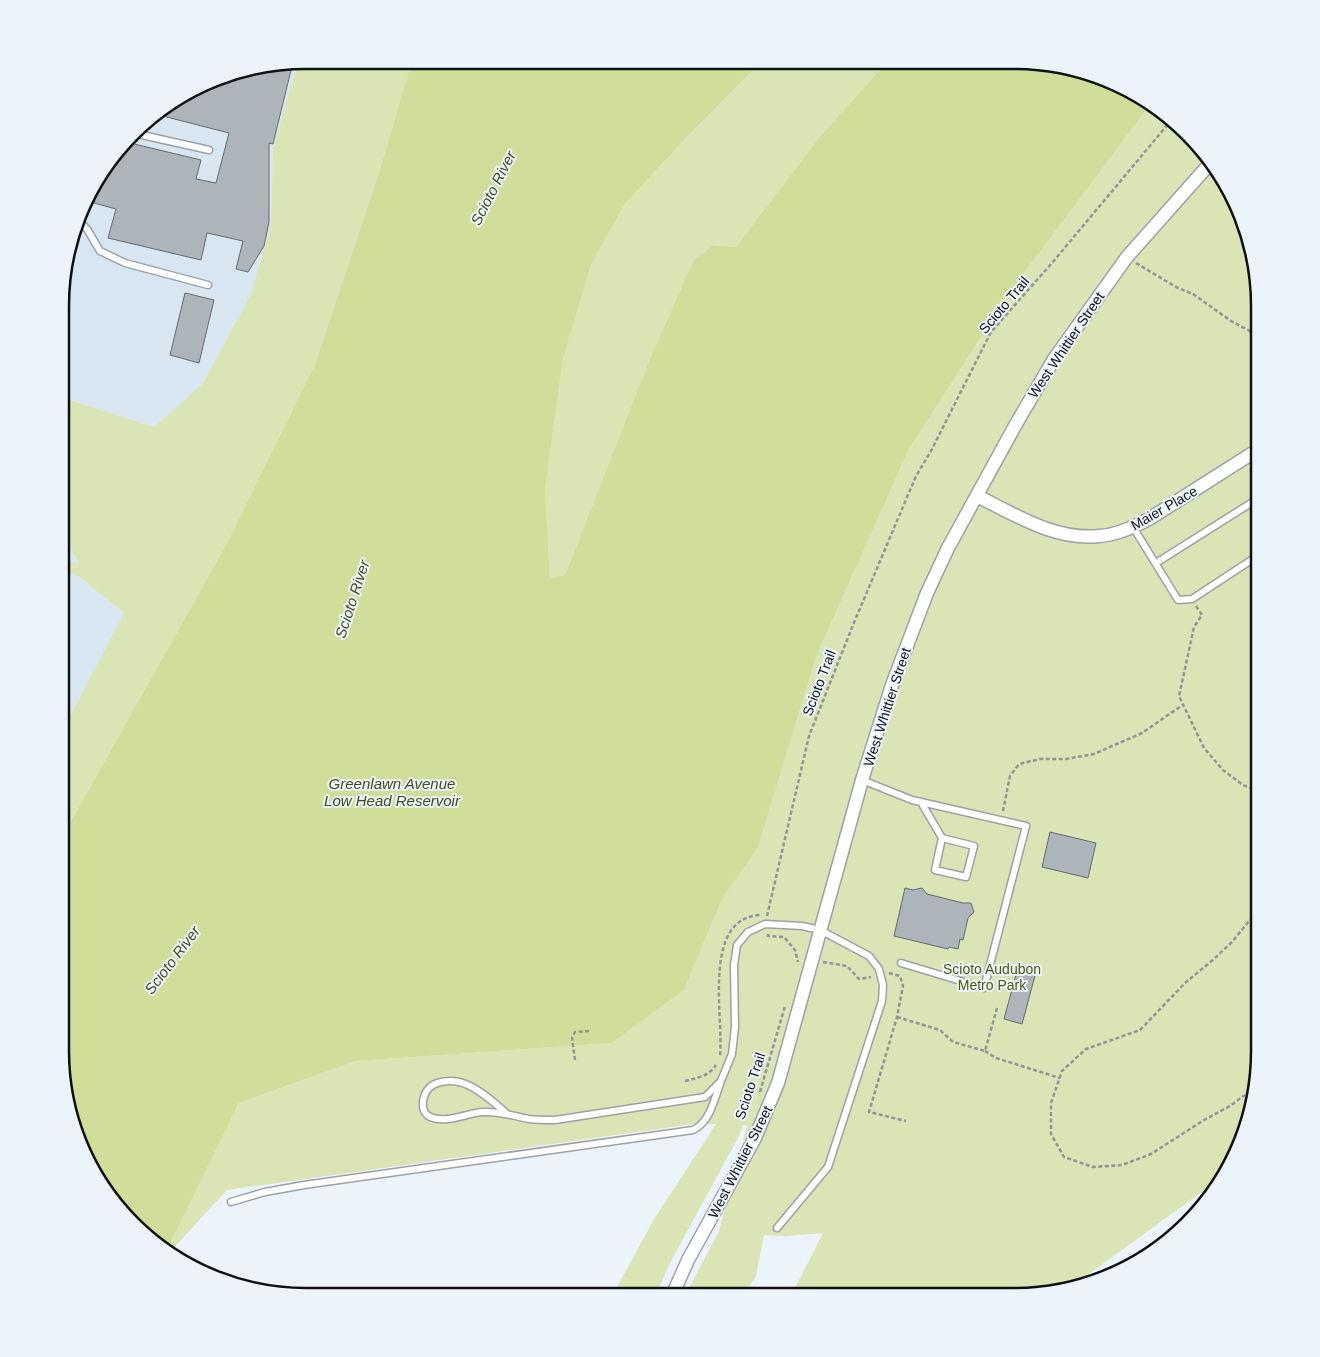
<svg xmlns="http://www.w3.org/2000/svg" width="1320" height="1357" font-family="Arial,sans-serif">
<rect width="100%" height="100%" fill="#ecf3fa"/>
<path fill="#d7e6f0" d="M 298,61 L 273,148 L 271,225 L 251,294 L 203,383 L 154,427 L 64,398 L 65,258 L 93,183 L 144,121 L 226,73 Z
M 63,535 L 79,565 L 63,561 Z
M 63,572 L 78,576 L 124,613 L 62,731 Z"/>
<path fill="#dae4b4" d="M 305,60 L 412,60 L 380,169 L 315,364 L 226,545 L 62,837 L 62,731 L 124,613 L 78,576 L 63,572 L 63,561 L 79,564 L 63,535 L 64,398 L 154,427 L 203,383 L 251,294 L 271,225 L 273,148 L 298,61 Z
M 762,61 L 887,62 L 817,140 L 736,247 L 713,245 L 693,261 L 649,361 L 565,575 L 550,578 L 545,490 L 563,359 L 591,265 L 625,204 L 686,138 Z
M 1150,105 L 1219,169 L 1247,226 L 1259,289 L 1259,1067 L 1252,1116 L 1228,1173 L 1068,1289 L 1031,1296 L 791,1296 L 823,1233 L 785,1236 L 764,1235 L 756,1276 L 743,1296 L 685,1296 L 719,1231 L 747,1126 L 743,1125 L 739,1136 L 671,1261 L 655,1296 L 612,1296 L 656,1216 L 716,1124 L 694,1124 L 227,1190 L 168,1254 L 166,1252 L 239,1103 L 356,1061 L 612,1043 L 684,990 L 722,899 L 758,846 L 816,657 L 909,449 L 1014,286 Z"/>
<path fill="#d1de99" d="M 412,60 L 762,61 L 686,138 L 625,204 L 591,265 L 563,359 L 545,490 L 550,578 L 565,575 L 649,361 L 693,261 L 713,245 L 736,247 L 817,140 L 887,62 L 1046,62 L 1138,93 L 1150,105 L 1014,286 L 909,449 L 816,657 L 758,847 L 722,899 L 684,990 L 612,1043 L 356,1061 L 239,1103 L 166,1252 L 143,1236 L 101,1188 L 73,1131 L 61,1067 L 62,837 L 226,545 L 315,364 L 380,169 Z"/>
<path fill="#adb4ba" stroke="#646b70" d="M 293,62 L 273,144 L 269,143 L 269,222 L 264,246 L 248,272 L 236,269 L 243,241 L 207,233 L 201,260 L 108,238 L 116,209 L 94,203 L 101,173 L 126,142 L 201,160 L 196,179 L 216,183 L 229,133 L 155,114 L 226,73 Z
M 185,293 L 214,300 L 199,363 L 170,355 Z
M 1050,832 L 1096,843 L 1088,878 L 1042,867 Z
M 905,888 L 913,890 L 922,888 L 927,894 L 963,903 L 971,903 L 974,912 L 968,918 L 963,940 L 960,939 L 958,949 L 949,947 L 948,949 L 894,936 Z
M 1018,967 L 1036,972 L 1022,1024 L 1004,1019 Z"/>
<g fill="none" stroke-linecap="round" stroke-linejoin="round">
<defs>
<path id="service" d="M 133,133 L 209,150
M 1211,162 L 1206,168 L 1223,179
M 79,221 L 87,229 L 100,251 L 125,263 L 208,285
M 1133,527 L 1178,600 L 1192,599 L 1259,555
M 1156,563 L 1259,498
M 862,780 L 912,800 L 1026,826 L 984,988 L 901,963
M 921,802 L 942,838 L 935,870 L 966,877 L 974,846 L 942,838
M 507,1114 C 495,1103 475,1085 459,1082 C 450,1080 437,1081 430,1087 C 422,1095 419,1111 430,1117 C 447,1124 466,1113 483,1112 C 499,1111 513,1116 529,1119 C 537,1120 547,1120 555,1120 L 705,1097 L 721,1081 L 732,1054 L 735,1027 L 734,965 L 737,945 L 748,932 L 765,924 L 802,926 L 820,930 L 869,956 L 879,969 L 883,985 L 882,1001 L 828,1167 L 777,1228
M 231,1202 L 265,1192 L 304,1185 L 693,1130 C 710,1122 714,1100 720,1084"/>
<path id="minor" d="M 977,496 C 1014,514 1055,541 1099,536 C 1117,535 1134,527 1149,519 L 1259,449
M 672,1296 L 688,1260 L 755,1138 L 778,1083 L 862,780 L 892,685 L 927,593 L 948,548 L 1016,424 L 1054,359 L 1127,257 L 1206,168"/>
</defs>
<use href="#service" stroke="#9aa2a7" stroke-width="9"/>
<use href="#minor" stroke="#9aa2a7" stroke-width="15"/>
<path stroke="#8f959a" stroke-width="2.5" stroke-dasharray="4 2.5" stroke-linecap="butt" d="M 1136,263 L 1176,287 L 1193,294 L 1231,321 L 1259,336
M 1196,606 L 1202,615 L 1194,627 L 1179,696 L 1204,748 L 1223,770 L 1243,785 L 1259,791
M 1003,811 L 1010,776 L 1019,764 L 1040,759 L 1066,759 L 1094,754 L 1142,733 L 1184,704
M 767,916 L 809,736 L 853,625 L 916,476 L 931,451 L 991,332 L 1052,263 L 1169,123
M 768,934 L 768,936 L 784,937 L 795,950 L 798,962
M 823,962 L 847,966 L 859,979 L 871,977
M 889,973 L 900,976 L 903,986 L 897,1017 L 869,1112 L 906,1121
M 897,1017 L 940,1030 L 953,1042 L 985,1051 L 997,1008
M 985,1051 L 996,1058 L 1060,1078
M 720,1055 C 724,1018 701,917 761,915
M 575,1060 L 572,1038 L 575,1032 L 589,1031
M 685,1081 C 697,1078 709,1076 716,1065
M 1256,1087 L 1230,1106 L 1204,1120 L 1151,1154 L 1122,1165 L 1093,1167 L 1064,1157 L 1051,1134 L 1051,1103 L 1062,1071 L 1086,1049 L 1140,1030 L 1185,983 L 1214,959 L 1232,942 L 1249,921 L 1259,913
M 760,1092 L 785,1006"/>
<use href="#service" stroke="#fff" stroke-width="6"/>
<use href="#minor" stroke="#fff" stroke-width="12"/>
<path stroke="#64696d" stroke-width="4" stroke-dasharray="10 5" stroke-linecap="butt" d="M 1121,1271 L 1189,1222"/>
</g>
<g text-anchor="middle" dominant-baseline="central" stroke-width="4" stroke-linejoin="round" paint-order="stroke">
<g font-size="14" fill="#0f1214" stroke="#ecf3fa">
<text transform="translate(1004 305) rotate(-50)">Scioto Trail</text>
<text transform="translate(1066 345) rotate(-56)">West Whittier Street</text>
<text transform="translate(1164 508) rotate(-30)">Maier Place</text>
<text transform="translate(819 683) rotate(-69)">Scioto Trail</text>
<text transform="translate(887 707) rotate(-72)">West Whittier Street</text>
<text transform="translate(750 1086) rotate(-72)">Scioto Trail</text>
<text transform="translate(740 1162) rotate(-63)">West Whittier Street</text>
</g>
<g font-size="14" fill="#505a0b" stroke="#ecf3fa">
<text x="992" y="969">Scioto Audubon<tspan x="992" dy="16">Metro Park</tspan></text>
</g>
<g font-size="15" font-style="italic" fill="#454c1a" stroke="#ecf3fa">
<text transform="translate(493 188) rotate(-63)">Scioto River</text>
<text transform="translate(352 599) rotate(-72)">Scioto River</text>
<text x="392" y="783">Greenlawn Avenue<tspan x="392" dy="17">Low Head Reservoir</tspan></text>
<text transform="translate(172 960) rotate(-53)">Scioto River</text>
</g>
</g>
<path d="M0 0H1320V1357H0ZM306 69H1014A237 237 0 0 1 1251 306V1051A237 237 0 0 1 1014 1288H306A237 237 0 0 1 69 1051V306A237 237 0 0 1 306 69Z" fill="#ecf3fa" fill-rule="evenodd"/>
<path fill="none" stroke="#0f1214" stroke-width="2.5" d="M306 69H1014A237 237 0 0 1 1251 306V1051A237 237 0 0 1 1014 1288H306A237 237 0 0 1 69 1051V306A237 237 0 0 1 306 69Z"/>
</svg>
